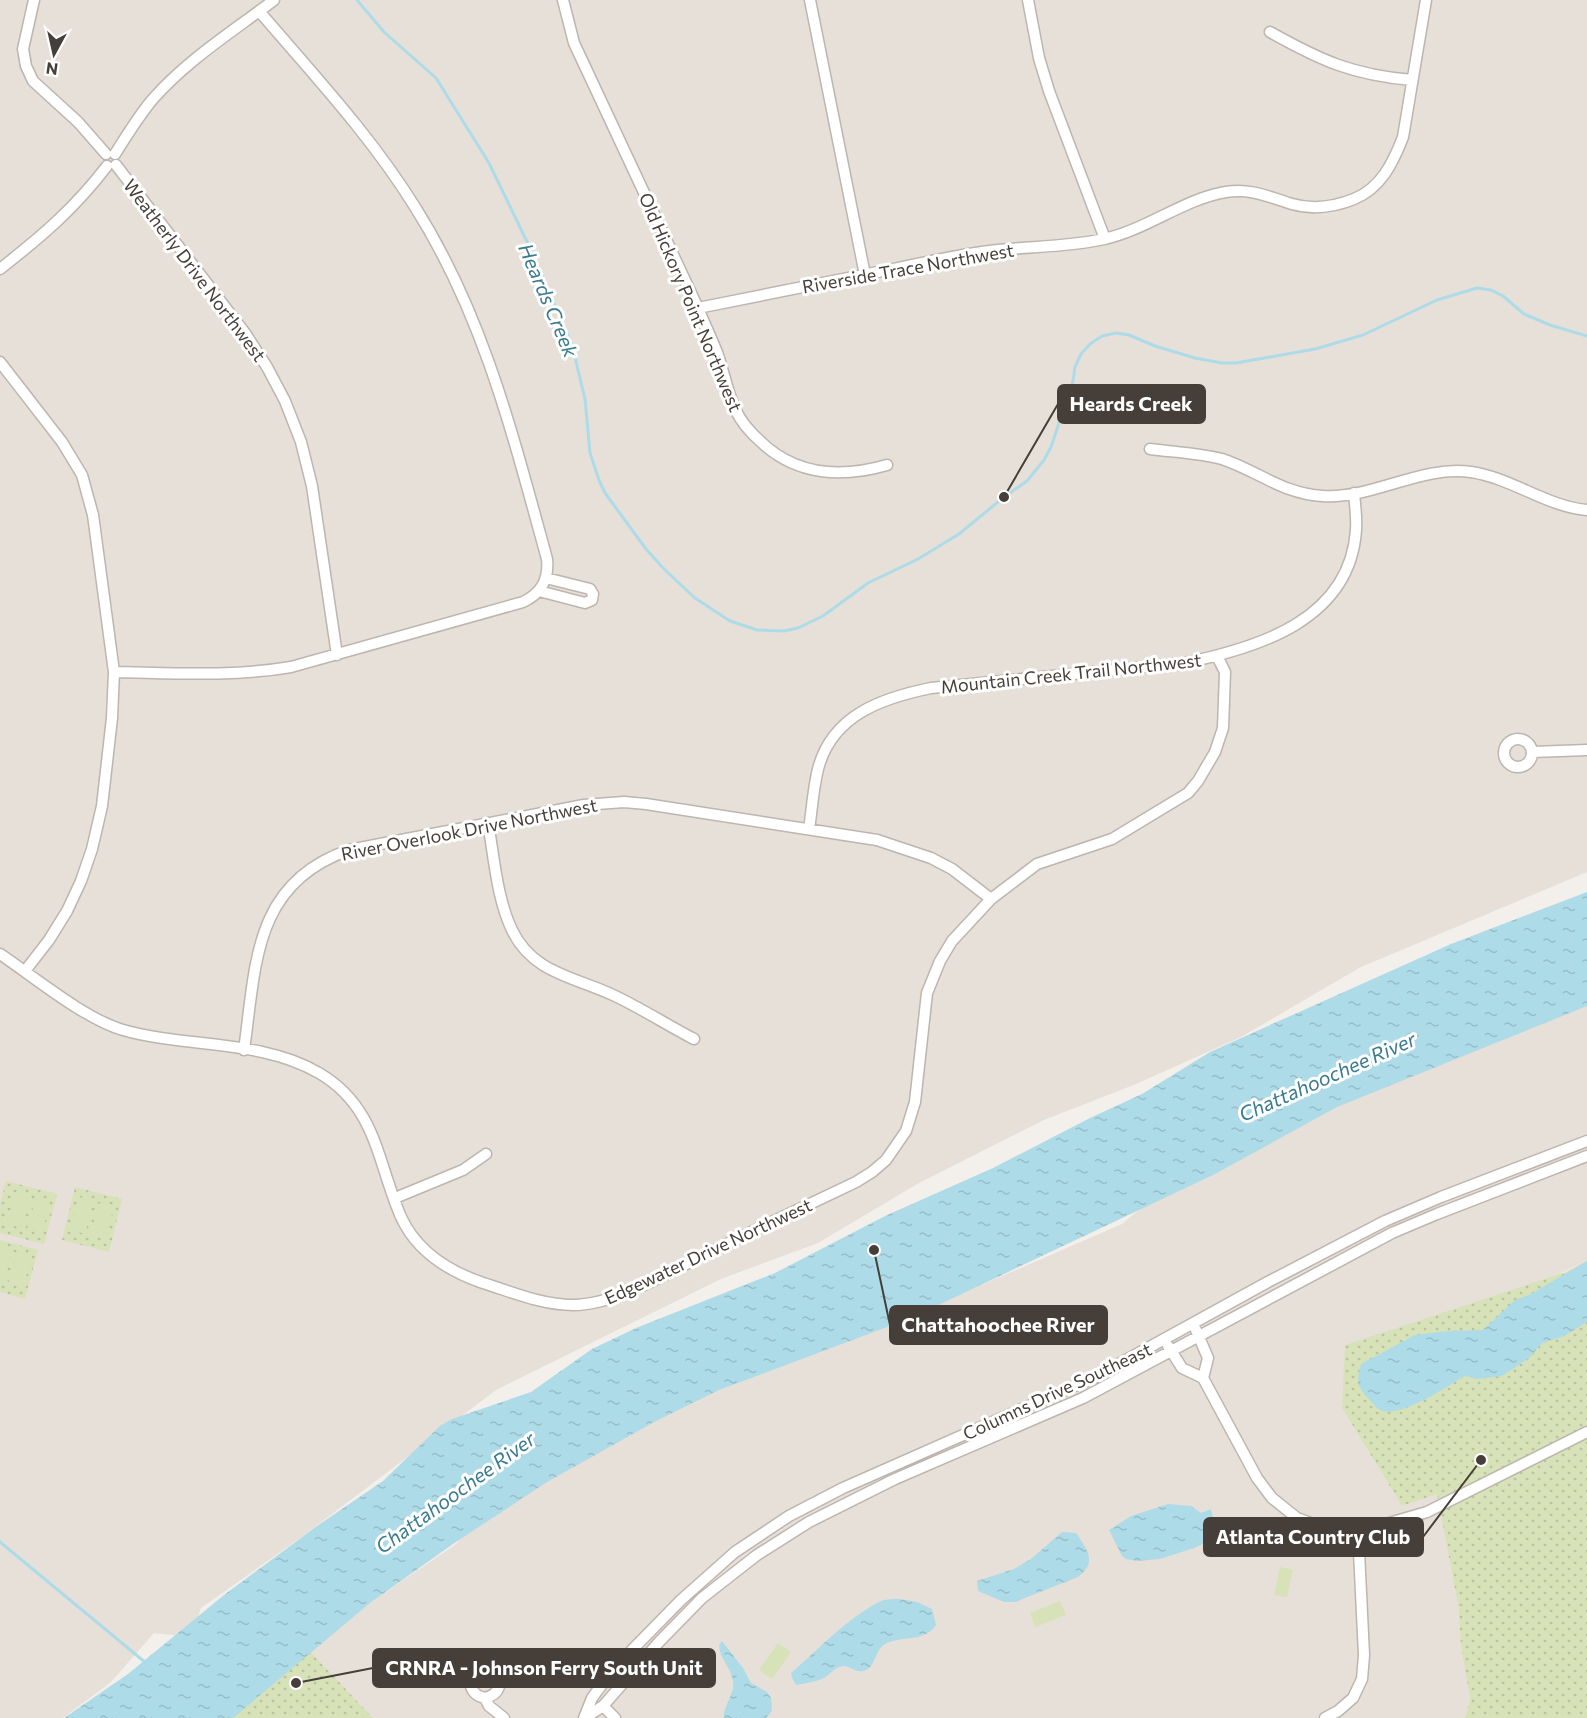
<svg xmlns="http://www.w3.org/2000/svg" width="1587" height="1718" font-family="Commissioner,sans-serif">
<defs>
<pattern id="park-dots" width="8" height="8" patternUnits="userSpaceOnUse" patternTransform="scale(1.5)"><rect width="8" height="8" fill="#d7e2b8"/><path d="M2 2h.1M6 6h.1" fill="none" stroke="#bac39f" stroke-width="1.8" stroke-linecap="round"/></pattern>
<pattern id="water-ripples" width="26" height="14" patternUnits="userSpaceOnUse" patternTransform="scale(1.5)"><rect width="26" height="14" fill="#aedbe8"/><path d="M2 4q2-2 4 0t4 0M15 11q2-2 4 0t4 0" fill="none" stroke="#97bdc8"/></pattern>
</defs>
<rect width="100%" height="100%" fill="#f3efea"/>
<path fill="#e6e0d9" d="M 0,0 L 1587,0 L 1587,872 L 1361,967 L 1241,1037 L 1136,1084 L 1044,1120 L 919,1183 L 818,1243 L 721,1279 L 496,1390 L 303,1536 L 201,1608 L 191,1637 L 154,1633 L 111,1682 L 63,1718 L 0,1718 Z
M 1587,994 L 1587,1260 L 1345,1384 L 1342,1408 L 1402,1506 L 1437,1493 L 1458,1605 L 1461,1647 L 1470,1699 L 1465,1718 L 373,1718 L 306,1647 L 456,1544 L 500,1495 L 837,1332 L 972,1289 L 1122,1224 L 1185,1171 Z"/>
<path fill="url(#park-dots)" d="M 6,1181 L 57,1194 L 44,1244 L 0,1233 L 0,1204 Z
M 75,1187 L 122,1199 L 109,1252 L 62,1240 Z
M 0,1240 L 38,1250 L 25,1299 L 0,1292 Z
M 1587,1260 L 1587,1718 L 1465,1718 L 1470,1699 L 1461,1647 L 1458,1605 L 1437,1494 L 1402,1506 L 1342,1408 L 1345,1345 L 1566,1272 Z
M 306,1647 L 373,1718 L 200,1718 Z"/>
<path fill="#d7e2b8" d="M 16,1191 L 31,1196 L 22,1228 L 7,1224 Z
M 36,1197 L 50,1201 L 42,1233 L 27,1229 Z
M 79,1197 L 94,1201 L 85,1234 L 70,1230 Z
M 99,1203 L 114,1207 L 105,1239 L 90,1235 Z
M 0,1248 L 12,1251 L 3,1283 L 0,1282 Z
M 17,1252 L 32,1256 L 23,1288 L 8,1284 Z
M 1280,1567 L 1293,1570 L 1287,1597 L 1274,1595 Z
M 1060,1601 L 1066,1615 L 1035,1627 L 1030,1613 Z
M 778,1643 L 791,1652 L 772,1679 L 759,1670 Z"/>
<path fill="url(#water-ripples)" d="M 1587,892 L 1587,1006 L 1337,1107 L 1213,1175 L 911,1318 L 719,1390 L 656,1421 L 547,1482 L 453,1544 L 370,1603 L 233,1718 L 64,1718 L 128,1674 L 224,1595 L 317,1526 L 383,1481 L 440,1426 L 452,1419 L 531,1392 L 592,1349 L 636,1328 L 775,1273 L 885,1216 L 993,1168 L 1090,1118 L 1142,1094 L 1210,1052 L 1451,944 Z
M 1587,1261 L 1587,1322 L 1564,1336 L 1542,1343 L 1529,1358 L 1502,1376 L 1477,1379 L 1465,1376 C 1447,1386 1401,1419 1380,1410 C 1376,1408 1371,1401 1367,1397 C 1356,1386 1357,1379 1361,1364 L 1415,1335 L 1449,1331 L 1483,1330 L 1515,1300 L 1529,1295 Z
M 1168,1504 L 1191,1506 L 1201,1513 L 1211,1509 L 1216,1532 L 1207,1542 L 1194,1548 L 1160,1559 L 1136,1561 L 1126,1559 L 1122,1556 L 1109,1530 L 1131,1516 Z
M 1062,1532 L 1076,1533 C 1087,1549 1098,1562 1078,1577 L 1015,1602 L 1004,1602 L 978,1591 L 977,1581 L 1014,1569 L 1031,1559 Z
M 900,1599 L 917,1602 L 932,1609 L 936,1625 C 924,1643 902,1635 885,1644 C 875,1650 876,1665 866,1670 C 857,1674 852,1667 844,1666 C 835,1666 830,1675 824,1678 C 815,1682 806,1683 796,1685 L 792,1678 L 791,1673 C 819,1649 847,1618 881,1601 C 887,1599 894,1599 900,1599 Z
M 722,1641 L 743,1668 L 751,1683 L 767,1692 L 771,1698 L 772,1711 L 766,1718 L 724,1718 C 723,1705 735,1695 733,1681 C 731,1667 719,1658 719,1645 Z"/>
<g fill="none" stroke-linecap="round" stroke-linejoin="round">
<path stroke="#aedbe8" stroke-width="3" d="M 357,0 L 384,32 L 436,78 L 489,163 L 530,248 L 572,345 L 585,399 L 590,453 L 599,480 L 605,493 L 646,549 L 665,570 L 695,598 L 730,621 L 757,630 L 784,631 L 798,628 L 823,616 L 868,583 L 918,559 L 959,534 L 1004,497 L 1027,481 L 1044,460 L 1051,447 L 1073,381 L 1075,367 L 1081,354 L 1090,344 L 1102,336 L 1116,333 L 1129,335 L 1155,346 L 1195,358 L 1222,363 L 1236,363 L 1315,349 L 1363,335 L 1437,300 L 1477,288 L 1491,290 L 1503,296 L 1524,314 L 1550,325 L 1587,336
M 0,1542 L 146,1663"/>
<defs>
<path id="street" d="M 34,0 L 23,49 L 26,66 L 33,81 L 78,122 L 106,154
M 563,0 L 574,43 L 698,308 C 704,323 712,339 718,355 C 724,373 728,394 736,411 C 742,423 750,432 759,440 C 795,476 842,478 887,465
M 810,0 L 865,275
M 1028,0 L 1039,58 L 1049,91 L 1105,239
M 1270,32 C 1322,61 1353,75 1412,80
M 115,154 C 127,135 138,117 152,100 C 187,60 232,32 274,0
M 116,165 L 245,333 L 267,367 L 285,401 L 301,442 L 312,486 L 337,655
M 0,269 C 42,236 74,209 107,166
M 698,308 C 763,295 828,282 893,269 C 923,263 952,256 982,252 C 1023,246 1064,248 1104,239 C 1146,230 1186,198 1226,192 C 1251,188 1269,197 1292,204 C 1313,210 1334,207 1354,199 C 1381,188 1393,163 1403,137 L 1426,0
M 0,362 L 62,442 L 82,475 L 93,515 L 114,672 L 112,718 L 102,806 L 92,849 L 81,881 L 67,911 L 49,940 L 25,971
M 1150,449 C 1173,452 1199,453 1222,459 C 1258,471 1283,494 1323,496 C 1374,499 1420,465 1471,472 C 1512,478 1545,506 1587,510
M 539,591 L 585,603 L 592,600 L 593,594 L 590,589 L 546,578
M 114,672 C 174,673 232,677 291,667 L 523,602 C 542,593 549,579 547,559 C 513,436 484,316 415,207 C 371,136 313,74 259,11
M1504 753a14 14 0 1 1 28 0a14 14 0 1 1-28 0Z
M 1532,752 L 1587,750
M 488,823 C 494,857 497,899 512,930 C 532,973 575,977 613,995 C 641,1008 667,1025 694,1039
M 809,829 C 812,810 813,789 818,769 C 832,715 882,698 931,688 L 1184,663 C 1258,648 1350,620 1356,530 C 1357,518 1355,505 1354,493
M 0,954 C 34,977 85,1019 123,1030 C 186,1048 261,1039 319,1073 C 377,1107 377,1162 401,1217 C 417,1252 448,1271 483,1283 C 512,1292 542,1305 573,1305 C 614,1305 666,1274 702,1256 C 753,1231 805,1206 856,1182 L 872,1172 L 886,1160 L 906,1131 L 915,1102 L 927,993 L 940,961 L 952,941 L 991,899 L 1037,864 L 1112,839 L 1188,793 L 1198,781 L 1215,752 L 1223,728 L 1225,672 L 1217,656
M 244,1050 C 256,965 253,883 349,850 L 584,805 L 624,802 L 646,804 L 877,840 L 931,858 L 952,869 L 991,899
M 395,1198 L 463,1170 L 486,1154
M 1196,1330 L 1208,1358 L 1203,1378
M 1168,1346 L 1182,1368 L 1203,1378 L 1257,1478 L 1272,1498 L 1297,1518 L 1327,1529 L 1365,1530 L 1427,1512 L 1587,1432
M 485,1698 C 518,1689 484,1654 473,1677 C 467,1688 475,1696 485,1698 L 489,1706 L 504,1718
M 603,1706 L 615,1718
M 584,1718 L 592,1698 L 603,1683 L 632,1650 L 681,1600 L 735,1552 L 789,1516 L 843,1488 L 1097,1376 L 1266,1283 L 1385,1221 L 1441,1197 L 1587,1141
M 585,1718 L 603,1706 L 659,1642 L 702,1598 L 757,1555 L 809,1522 L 895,1479 L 1083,1398 L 1392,1233 L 1437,1214 L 1587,1156
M 1325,1718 L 1338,1711 L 1353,1698 L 1362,1679 L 1364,1655 L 1358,1531"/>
</defs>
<use href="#street" stroke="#bdb5ae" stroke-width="13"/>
<use href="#street" stroke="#fff" stroke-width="10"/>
</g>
<g text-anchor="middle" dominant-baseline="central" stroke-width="6" stroke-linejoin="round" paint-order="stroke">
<g font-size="18" fill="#463f39" stroke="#fff">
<text transform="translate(908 268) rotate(-10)">Riverside Trace Northwest</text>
<text transform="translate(195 270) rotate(53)">Weatherly Drive Northwest</text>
<text transform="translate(691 302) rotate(67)">Old Hickory Point Northwest</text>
<text transform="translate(1071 673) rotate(-6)">Mountain Creek Trail Northwest</text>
<text transform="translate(469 829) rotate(-11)">River Overlook Drive Northwest</text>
<text transform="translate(708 1251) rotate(-25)">Edgewater Drive Northwest</text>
<text transform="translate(1057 1391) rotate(-25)">Columns Drive Southeast</text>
</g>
<g font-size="20" font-style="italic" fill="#387a8f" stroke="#fff">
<text transform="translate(549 300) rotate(67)">Heards Creek</text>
<text transform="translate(1327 1076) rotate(-24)">Chattahoochee River</text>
<text transform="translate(455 1492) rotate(-36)">Chattahoochee River</text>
</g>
</g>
<path fill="none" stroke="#463f39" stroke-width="2" d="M1004 497L1058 404M874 1250L890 1325M1481 1460L1423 1537M296 1683L373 1668"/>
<g fill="#463f39" stroke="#fff" stroke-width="2">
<circle cx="1004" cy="497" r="6"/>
<circle cx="874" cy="1250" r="6"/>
<circle cx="1481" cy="1460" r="6"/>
<circle cx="296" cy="1683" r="6"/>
</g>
<g fill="#463f39" stroke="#463f39" stroke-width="2">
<rect x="1058" y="385" width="147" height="38" rx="6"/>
<rect x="890" y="1306" width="217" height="38" rx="6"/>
<rect x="1204" y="1518" width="219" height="38" rx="6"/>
<rect x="373" y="1649" width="342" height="38" rx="6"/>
</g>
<g font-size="20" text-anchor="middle" font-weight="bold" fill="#fff">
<text x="1131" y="411">Heards Creek</text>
<text x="998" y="1332">Chattahoochee River</text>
<text x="1313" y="1544">Atlanta Country Club</text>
<text x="544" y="1675">CRNRA - Johnson Ferry South Unit</text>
</g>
<g transform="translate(54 54) rotate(188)" stroke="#ffffff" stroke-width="4.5" paint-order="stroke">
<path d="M0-4.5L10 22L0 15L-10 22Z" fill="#463f39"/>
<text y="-9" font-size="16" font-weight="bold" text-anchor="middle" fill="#463f39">N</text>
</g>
</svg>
